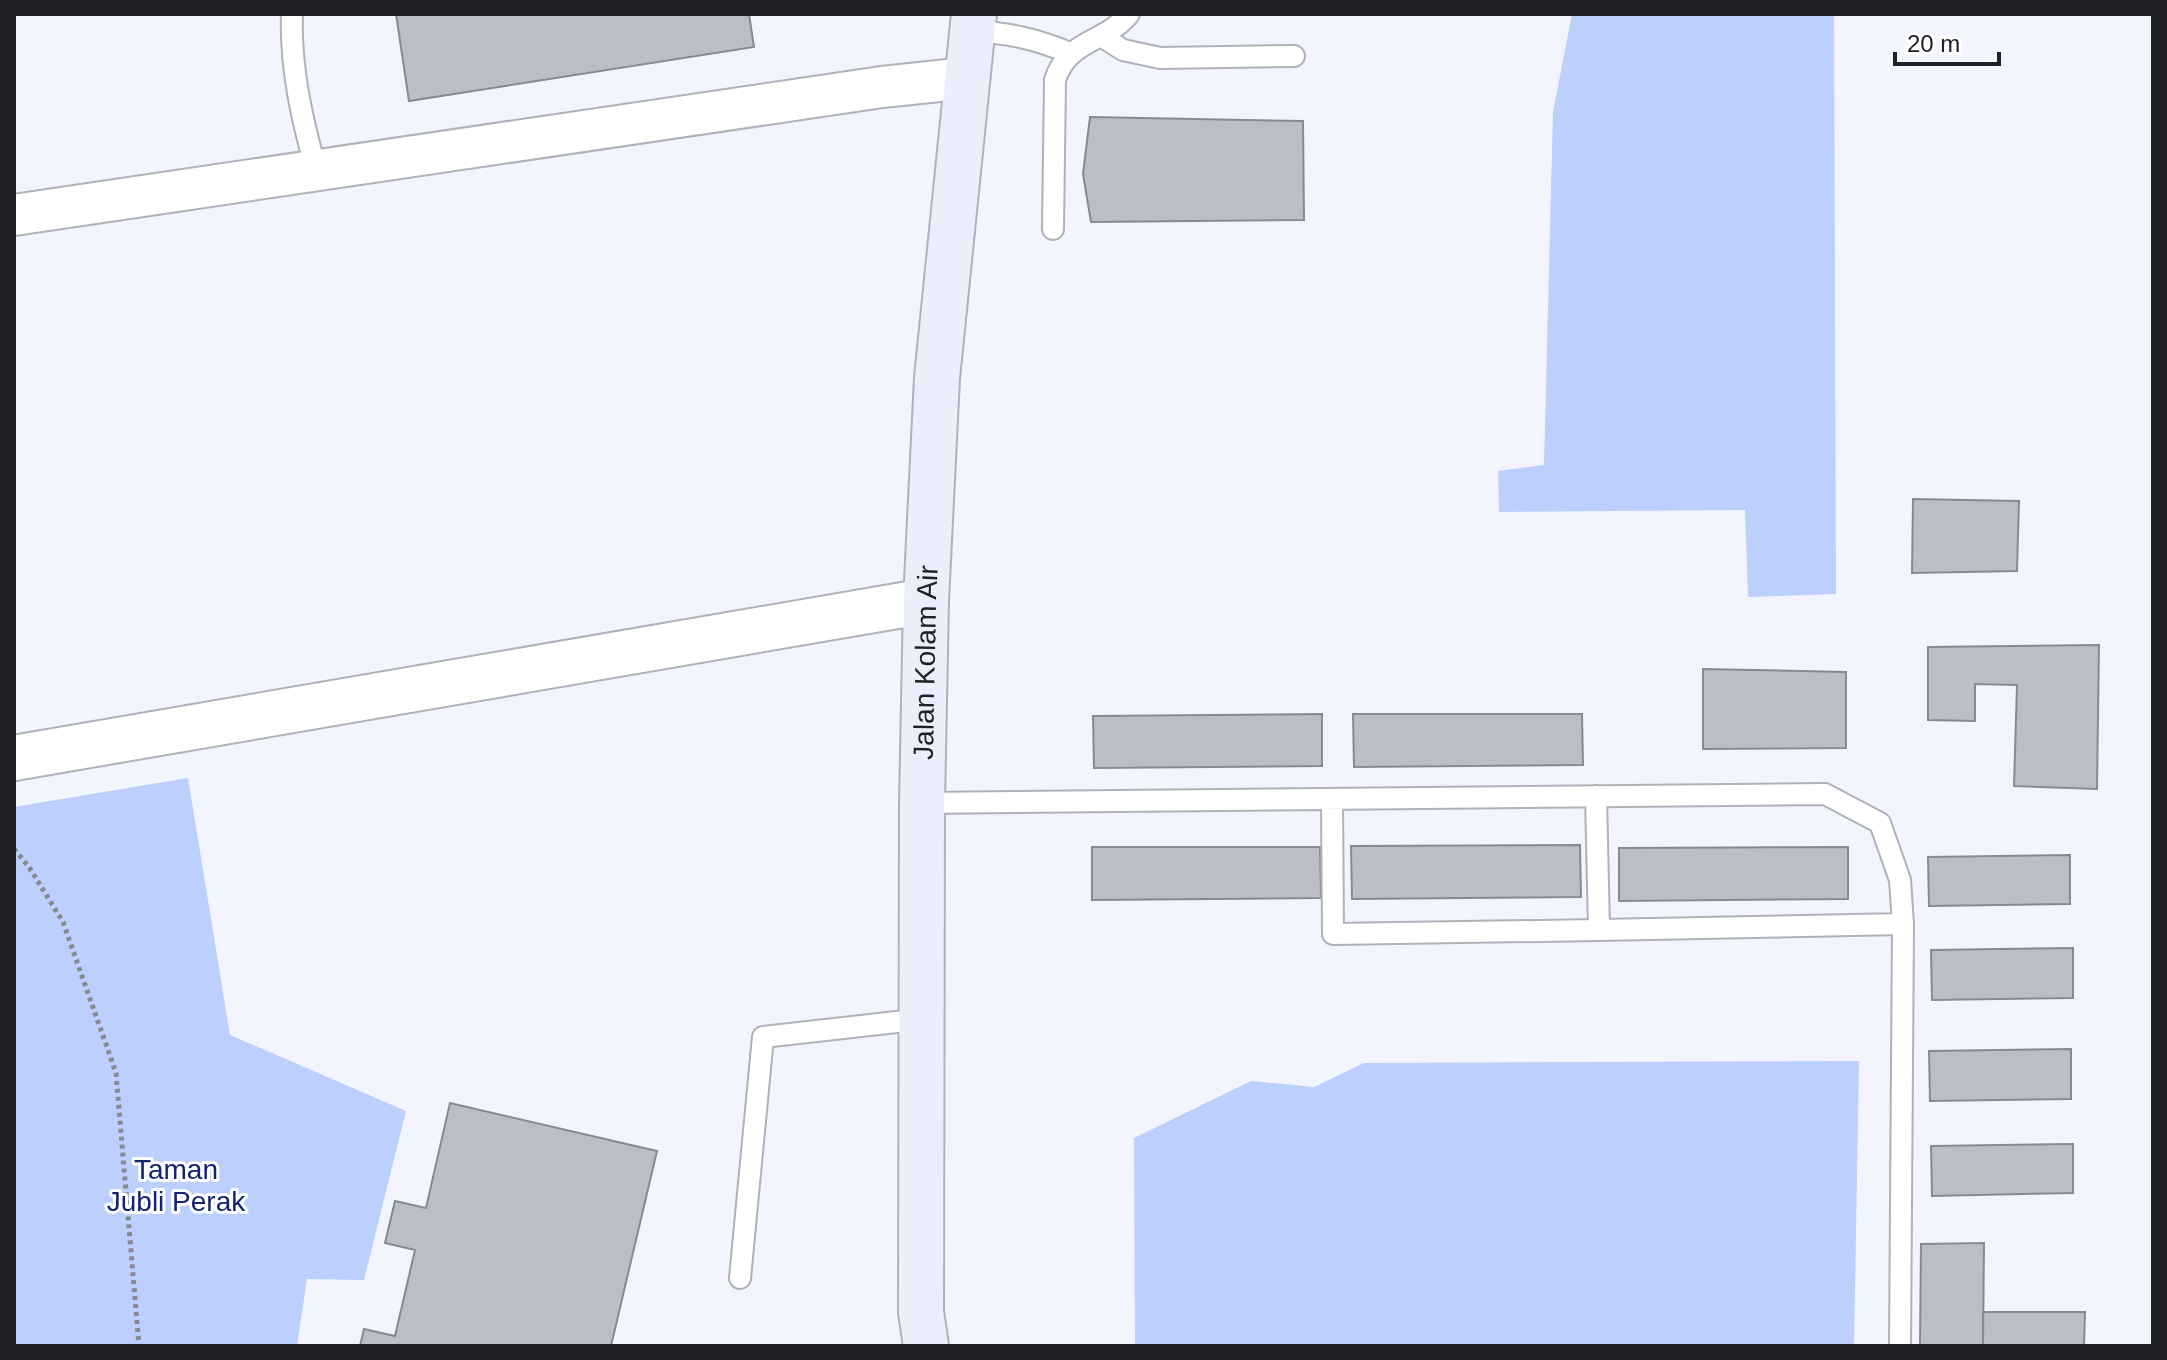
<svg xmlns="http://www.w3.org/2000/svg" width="2167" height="1360" font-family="Arial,sans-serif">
<rect width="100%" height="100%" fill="#f2f5fd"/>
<path fill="#bdcffc" d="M 1572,14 L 1834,14 L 1836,594 L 1748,597 L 1745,510 L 1499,512 L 1498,471 L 1544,465 L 1553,112 Z
M 188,778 L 230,1035 L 406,1111 L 364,1280 L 307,1279 L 297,1346 L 14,1346 L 14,807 Z
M 1859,1061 L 1854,1346 L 1135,1346 L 1134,1138 L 1251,1081 L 1314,1087 L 1364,1063 Z"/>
<path fill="#bbbec6" stroke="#878a91" stroke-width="2" d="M 396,14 L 749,14 L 754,47 L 409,101 Z
M 1090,117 L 1303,121 L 1304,220 L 1091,222 L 1083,174 Z
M 1913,499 L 2019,501 L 2017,571 L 1912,573 Z
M 2099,645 L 2097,789 L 2014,786 L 2017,685 L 1975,684 L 1975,721 L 1928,720 L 1928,647 Z
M 1703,669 L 1846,672 L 1846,748 L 1703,749 Z
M 1322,714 L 1322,766 L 1094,768 L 1093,716 Z
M 1353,714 L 1582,714 L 1583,765 L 1354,767 Z
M 1580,845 L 1581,897 L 1352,899 L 1351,846 Z
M 1092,847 L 1320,847 L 1321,898 L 1092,900 Z
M 1848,847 L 1848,899 L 1619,901 L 1619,848 Z
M 2070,855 L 2070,904 L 1929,906 L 1928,857 Z
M 2073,948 L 2073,998 L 1932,1000 L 1931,950 Z
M 2071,1049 L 2071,1099 L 1930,1101 L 1929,1051 Z
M 450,1103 L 657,1151 L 611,1346 L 360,1346 L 364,1329 L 395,1336 L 415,1250 L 385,1243 L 395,1201 L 426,1208 Z
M 2073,1144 L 2073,1193 L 1932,1196 L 1931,1146 Z
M 1984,1243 L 1983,1346 L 1920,1346 L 1921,1244 Z
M 1983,1312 L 2085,1312 L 2084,1346 L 1983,1346 Z"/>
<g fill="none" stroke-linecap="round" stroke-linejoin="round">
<defs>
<path id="service" d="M 292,14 C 290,67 302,119 316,170
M 973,31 C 1009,33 1036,39 1070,53
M 1101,36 L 1123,50 L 1160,58 L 1294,56
M 1053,229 L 1055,80 C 1068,39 1104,44 1129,14
M 1332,799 L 1333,934 L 1599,930 L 1596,796
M 922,803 L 1825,794 L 1880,823 L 1900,880 L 1903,924 L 1900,1346
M 1599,930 L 1903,924
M 740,1278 L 763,1037 L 923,1019"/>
<path id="minor" d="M 14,215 L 882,87 L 967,78"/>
<path id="tertiary" d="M 14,758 L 926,601"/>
<g id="secondary">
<path id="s1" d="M 926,1346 L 921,1312 L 922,803 L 926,601 L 937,378 L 974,14"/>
</g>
</defs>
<use href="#service" stroke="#afb2b9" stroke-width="24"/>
<use href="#minor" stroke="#afb2b9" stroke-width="44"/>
<use href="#tertiary" stroke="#afb2b9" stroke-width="48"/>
<use href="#secondary" stroke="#afb2b9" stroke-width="48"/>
<path stroke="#87898e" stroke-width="5" stroke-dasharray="4 4" stroke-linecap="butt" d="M 14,849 L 29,867 L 63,922 L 116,1073 L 139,1346"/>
<use href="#service" stroke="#fff" stroke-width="20"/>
<use href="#minor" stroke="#fff" stroke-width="40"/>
<use href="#tertiary" stroke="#fff" stroke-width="44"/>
<use href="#secondary" stroke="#eaeffb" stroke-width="44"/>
</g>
<g text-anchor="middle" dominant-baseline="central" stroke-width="6" stroke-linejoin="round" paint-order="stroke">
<g font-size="28" fill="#202124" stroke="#fff">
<text stroke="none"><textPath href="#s1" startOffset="684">Jalan Kolam Air</textPath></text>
</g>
<g font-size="28" fill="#112472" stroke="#fff">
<text x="176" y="1169">Taman<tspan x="176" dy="32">Jubli Perak</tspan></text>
</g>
</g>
<rect width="2167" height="1360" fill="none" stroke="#202124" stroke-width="32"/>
<path d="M1895 52v12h104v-12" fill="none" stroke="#202124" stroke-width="4"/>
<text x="1907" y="52" font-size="24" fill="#202124" stroke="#ffffff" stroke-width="6" paint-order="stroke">20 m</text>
</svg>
